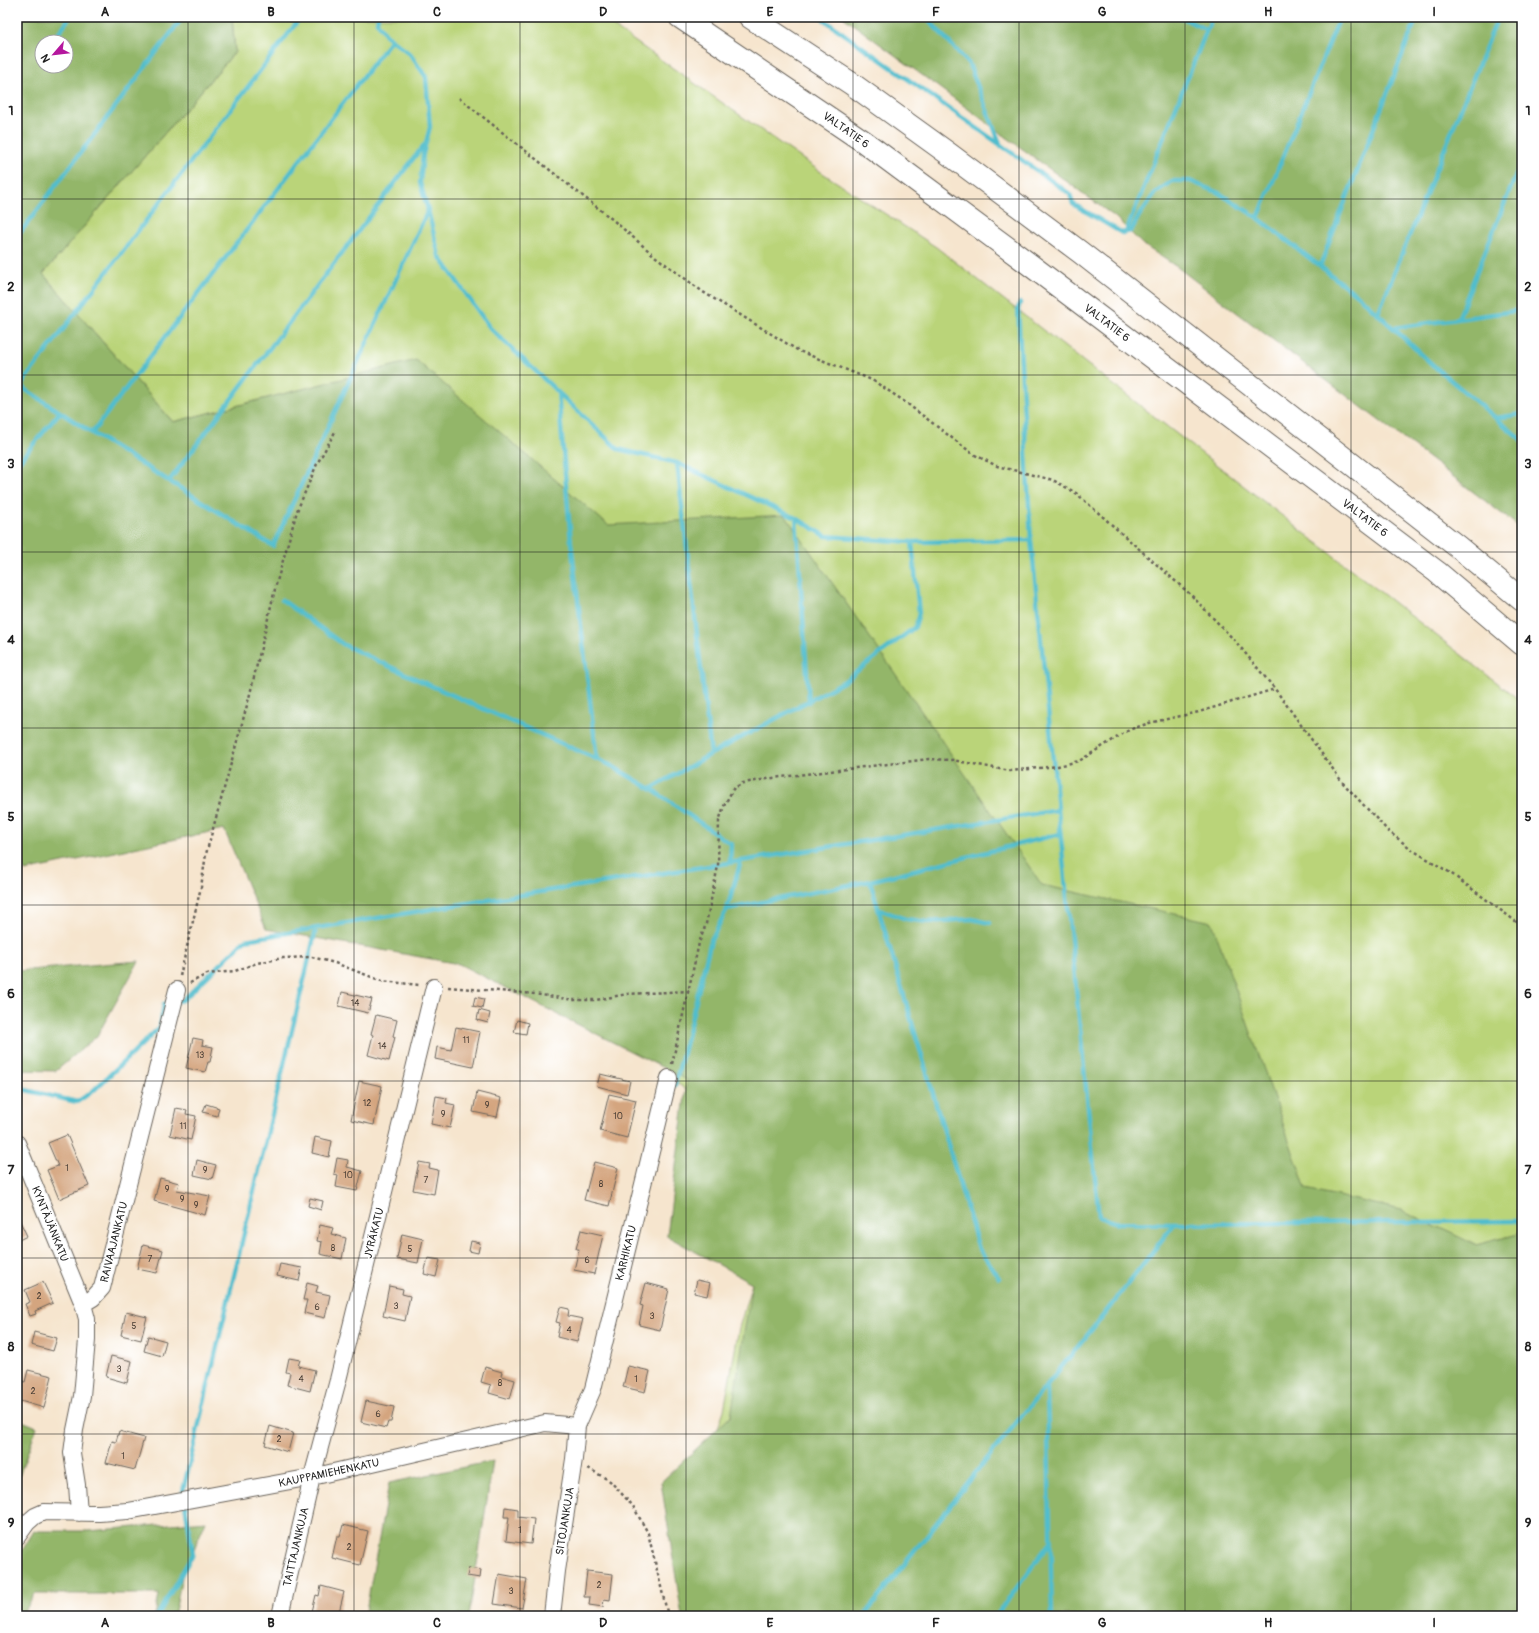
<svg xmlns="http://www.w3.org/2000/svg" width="1539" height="1633" font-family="Pangolin,sans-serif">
<rect width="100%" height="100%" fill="#fff"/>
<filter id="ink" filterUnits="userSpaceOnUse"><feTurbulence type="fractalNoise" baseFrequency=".025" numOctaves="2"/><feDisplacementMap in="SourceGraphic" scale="8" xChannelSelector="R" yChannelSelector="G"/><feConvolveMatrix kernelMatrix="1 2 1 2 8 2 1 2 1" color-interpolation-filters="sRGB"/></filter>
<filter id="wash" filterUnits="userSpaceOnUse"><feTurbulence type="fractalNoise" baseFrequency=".012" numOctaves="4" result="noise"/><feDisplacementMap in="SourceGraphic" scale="16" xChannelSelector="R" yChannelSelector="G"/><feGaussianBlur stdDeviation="0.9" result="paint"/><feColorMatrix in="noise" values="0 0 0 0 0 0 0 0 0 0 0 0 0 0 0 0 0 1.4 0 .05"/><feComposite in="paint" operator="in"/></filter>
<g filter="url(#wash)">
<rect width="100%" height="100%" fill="#f6e5ce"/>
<path fill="#bad479" stroke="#6b784a" d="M 232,17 L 600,17 L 821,172 L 936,247 L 1522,702 L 1522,1616 L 704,1470 L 724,1410 L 739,1328 L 761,1252 L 692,1095 L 670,1077 L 351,377 L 173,422 L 43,274 L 235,52 Z"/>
<path fill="#93b669" stroke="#586942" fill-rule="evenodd" d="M 17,17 L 232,17 L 235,52 L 43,274 L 173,422 L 416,360 L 608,525 L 785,515 L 1042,885 L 1212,922 L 1306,1189 L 1402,1210 L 1476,1245 L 1522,1233 L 1522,1616 L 682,1616 L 661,1482 L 731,1416 L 752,1283 L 667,1236 L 687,1080 L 459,964 L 266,929 L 224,829 L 25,871 L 17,848 ZM 42,42 L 66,42 L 66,66 L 42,66 Z
M 843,17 L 1522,17 L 1522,529 L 1177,267 L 1142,244 L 1115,217 Z
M 139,961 L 97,1036 L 56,1071 L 17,1070 L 17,971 Z
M 17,1419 L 37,1427 L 17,1481 Z
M 493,1461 L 469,1616 L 365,1616 L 389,1483 Z
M 206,1521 L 182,1577 L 174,1616 L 155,1616 L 159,1594 L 35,1594 L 22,1616 L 17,1616 L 17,1559 L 34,1531 L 88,1531 Z"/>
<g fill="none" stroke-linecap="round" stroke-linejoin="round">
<path stroke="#51bdcd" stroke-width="4.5" d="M 378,17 L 377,22 L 386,35 L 410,54 L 426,77 L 430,127 L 423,154 L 420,183 L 428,210 L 439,256 L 490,328 L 618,449 L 677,463 L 796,518 L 826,536 L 912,542 L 1031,540
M 820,17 L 1070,194 L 1073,204 L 1122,233 L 1131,231 L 1139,216 L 1155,193 L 1172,181 L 1190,181 L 1219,193 L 1258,218 L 1362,299 L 1435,367 L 1522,440
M 926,17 L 969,64 L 1001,146
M 1180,17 L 1207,30
M 52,42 L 70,17
M 41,57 L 42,56
M 1258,218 L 1340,17
M 1126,232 L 1212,17
M 17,237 L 183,17
M 1320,266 L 1417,17
M 1020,303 L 1018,309 L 1031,540 L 1099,1217 L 1118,1223 L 1174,1224 L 1522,1221
M 1378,313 L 1498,17
M 1458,319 L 1522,160
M 1393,328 L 1522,310
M 17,384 L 92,433 L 273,546 L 428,210
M 20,386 L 301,17
M 558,392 L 571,542 L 597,759
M 1496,418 L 1522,414
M 92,433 L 392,39
M 677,463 L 711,754
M 17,464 L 60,412
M 169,481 L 423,146
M 796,518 L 809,702
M 282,600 L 344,645 L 425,683 L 610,765 L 651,789 L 731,844 L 730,863
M 651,789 L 711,754 L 843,682 L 915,627 L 919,613 L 912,542
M 870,881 L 979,1249 L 999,1278
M 727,909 L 870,881 L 1060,834
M 878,909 L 906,919 L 928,922 L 972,919 L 990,923
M 178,1001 L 183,1000 L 245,940 L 462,904 L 741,861 L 1058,810
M 675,1085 L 711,940 L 727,909 L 741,861
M 17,1088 L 77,1102 L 93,1091 L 160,1027 L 164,1004 L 171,1003
M 1047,1386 L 1052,1616
M 157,1616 L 193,1554 L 183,1491 L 316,929
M 864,1616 L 970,1480 L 1106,1312 L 1174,1224
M 996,1616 L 1051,1541"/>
</g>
<g id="blocks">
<path fill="#d4a57f" d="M 342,992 L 372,999 L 368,1013 L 339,1006 Z
M 475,997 L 484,999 L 482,1008 L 473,1006 Z
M 479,1010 L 490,1013 L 488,1023 L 477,1020 Z
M 376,1015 L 397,1020 L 393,1036 L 395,1037 L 389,1061 L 368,1055 L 373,1035 L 371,1034 Z
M 517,1020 L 528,1023 L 526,1034 L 514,1032 Z
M 456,1027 L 480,1032 L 473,1067 L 435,1059 L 437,1047 L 451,1050 Z
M 193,1038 L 203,1040 L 202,1045 L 213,1047 L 210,1062 L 208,1062 L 205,1072 L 186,1068 Z
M 600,1074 L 630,1081 L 627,1094 L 597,1086 Z
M 359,1081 L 382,1086 L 374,1125 L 351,1120 Z
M 477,1092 L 501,1098 L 497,1117 L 473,1112 Z
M 609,1094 L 636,1100 L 627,1138 L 600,1131 Z
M 436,1096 L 447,1098 L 446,1103 L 455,1105 L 450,1128 L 431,1124 Z
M 206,1104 L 219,1108 L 217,1116 L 203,1112 Z
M 176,1108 L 187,1110 L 186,1114 L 196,1116 L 191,1140 L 170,1135 Z
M 67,1135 L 89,1186 L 59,1199 L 47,1170 L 58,1166 L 48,1143 Z
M 315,1137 L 332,1141 L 329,1157 L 312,1153 Z
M 337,1158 L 348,1160 L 347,1167 L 362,1171 L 357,1191 L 336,1187 L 338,1175 L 334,1174 Z
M 197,1160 L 216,1165 L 212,1179 L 194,1175 Z
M 419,1162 L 430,1164 L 429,1168 L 438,1170 L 434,1194 L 413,1190 Z
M 594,1162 L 618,1168 L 609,1206 L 584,1200 Z
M 160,1178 L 179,1183 L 177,1190 L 210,1196 L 205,1215 L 154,1201 Z
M 310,1198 L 323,1201 L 321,1210 L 308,1206 Z
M 17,1215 L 27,1236 L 17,1241 Z
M 320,1225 L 333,1228 L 331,1234 L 346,1238 L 342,1259 L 320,1254 L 322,1242 L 317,1241 Z
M 581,1230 L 603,1235 L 594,1274 L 574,1270 L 579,1249 L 576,1249 Z
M 402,1234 L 423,1239 L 418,1263 L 397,1259 Z
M 471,1241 L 480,1243 L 478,1253 L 469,1251 Z
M 143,1245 L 163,1250 L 157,1273 L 137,1269 Z
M 428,1258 L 440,1260 L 436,1277 L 424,1274 Z
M 280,1264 L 302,1268 L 299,1281 L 277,1276 Z
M 697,1280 L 710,1283 L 707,1296 L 694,1293 Z
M 43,1282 L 53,1303 L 35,1311 L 36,1314 L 30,1316 L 25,1304 L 30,1302 L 25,1290 Z
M 307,1283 L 318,1286 L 316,1292 L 330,1295 L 325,1318 L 304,1313 L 307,1300 L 303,1300 Z
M 646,1283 L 669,1289 L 660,1330 L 639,1325 L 643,1306 L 640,1305 Z
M 389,1286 L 403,1289 L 402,1294 L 410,1296 L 405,1321 L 383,1316 Z
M 560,1307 L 569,1309 L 568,1316 L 583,1319 L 577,1342 L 557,1337 L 560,1323 L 556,1322 Z
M 126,1312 L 147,1317 L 141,1340 L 121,1335 Z
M 34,1332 L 57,1338 L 53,1351 L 31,1345 Z
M 148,1336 L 166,1341 L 162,1356 L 144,1351 Z
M 111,1356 L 132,1361 L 127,1383 L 106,1377 Z
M 289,1358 L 300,1360 L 298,1366 L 315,1370 L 310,1391 L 287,1385 L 290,1373 L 286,1372 Z
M 628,1366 L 650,1371 L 645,1392 L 623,1387 Z
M 485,1367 L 502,1372 L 501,1376 L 515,1380 L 510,1399 L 489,1393 L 491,1385 L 481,1382 Z
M 28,1370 L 52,1376 L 44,1408 L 17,1400 L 17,1380 L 25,1382 Z
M 366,1401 L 394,1407 L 391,1422 L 388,1422 L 386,1428 L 361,1422 Z
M 270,1426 L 293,1433 L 288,1452 L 265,1445 Z
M 119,1431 L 144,1438 L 135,1470 L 106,1463 L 112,1441 L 116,1442 Z
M 505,1507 L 518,1509 L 518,1517 L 534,1519 L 531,1544 L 506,1541 L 509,1517 L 504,1517 Z
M 343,1525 L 368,1531 L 360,1565 L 332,1558 L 337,1536 L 340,1536 Z
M 469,1568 L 481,1570 L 480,1578 L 467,1576 Z
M 587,1571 L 613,1574 L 610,1600 L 604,1599 L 603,1607 L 589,1605 L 590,1597 L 584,1597 Z
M 499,1574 L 527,1579 L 522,1608 L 494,1604 Z
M 321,1586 L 344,1592 L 338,1616 L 311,1616 L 316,1595 L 319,1596 Z"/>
</g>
</g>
<g filter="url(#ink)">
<use href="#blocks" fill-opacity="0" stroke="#68625a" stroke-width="1"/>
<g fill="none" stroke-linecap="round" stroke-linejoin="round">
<defs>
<path id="minor" d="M 17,1143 L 83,1304
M 79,1513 L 77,1485 L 72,1453 L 75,1430 L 82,1396 L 87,1340 L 87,1319 L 83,1304 L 93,1298 L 102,1288 L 177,990
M 17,1537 L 27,1523 L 35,1516 L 44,1512 L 99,1513 L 128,1511 L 312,1477 L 545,1423 L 577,1426
M 280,1616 L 312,1477 L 338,1380 L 434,987
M 552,1616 L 557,1571 L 574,1459 L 577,1426 L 593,1389 L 669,1078"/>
<path id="motorway" d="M 680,17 L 863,141 L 1025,261 L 1437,572 L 1522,644
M 750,17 L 852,84 L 949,154 L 1080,252 L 1458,547 L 1522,600"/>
</defs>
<use href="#minor" stroke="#68625a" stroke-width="18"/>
<use href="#motorway" stroke="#68625a" stroke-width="24"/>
<path stroke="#68625a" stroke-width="2.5" stroke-dasharray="3 3" stroke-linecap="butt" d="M 459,98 L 613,220 L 656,257 L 703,292 L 799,351 L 872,380 L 901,399 L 973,454 L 997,466 L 1053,480 L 1076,493 L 1191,595 L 1236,642 L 1275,689 L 1343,783 L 1388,831 L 1414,851 L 1449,872 L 1522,926
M 180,976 L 201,887 L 206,854 L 249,698 L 276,585 L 297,511 L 317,464 L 335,432
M 190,983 L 207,974 L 235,971 L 257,963 L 283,958 L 312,957 L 335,963 L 382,981 L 419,985
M 448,987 L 535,994 L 573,1000 L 596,1000 L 627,994 L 689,991
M 672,1064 L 699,943 L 706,924 L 718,866 L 719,821 L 724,806 L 733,789 L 743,783 L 773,778 L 929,759 L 952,760 L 1010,771 L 1058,766 L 1079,761 L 1129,730 L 1149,723 L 1199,712 L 1275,689
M 588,1468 L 610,1481 L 633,1506 L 648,1533 L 668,1616"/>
<use href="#minor" stroke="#fff" stroke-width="16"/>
<use href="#motorway" stroke="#fff" stroke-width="22"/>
</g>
</g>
<path fill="none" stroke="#1c1c1c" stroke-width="1" stroke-opacity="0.55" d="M 188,17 L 188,1616M 354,17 L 354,1616M 520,17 L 520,1616M 686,17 L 686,1616M 853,17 L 853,1616M 1019,17 L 1019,1616M 1185,17 L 1185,1616M 1351,17 L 1351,1616M 17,199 L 1522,199M 17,375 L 1522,375M 17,552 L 1522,552M 17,728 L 1522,728M 17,905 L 1522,905M 17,1081 L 1522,1081M 17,1258 L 1522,1258M 17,1434 L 1522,1434"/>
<g text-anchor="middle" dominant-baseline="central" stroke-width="3" stroke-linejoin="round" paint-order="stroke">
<g font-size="9" fill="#4a3e35">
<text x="355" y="1003">14</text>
<text x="466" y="1040">11</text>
<text x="382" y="1046">14</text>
<text x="200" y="1055">13</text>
<text x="367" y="1103">12</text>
<text x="487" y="1105">9</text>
<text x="443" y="1114">9</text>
<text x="618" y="1116">10</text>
<text x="183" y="1126">11</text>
<text x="67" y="1168">1</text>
<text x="205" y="1170">9</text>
<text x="348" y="1175">10</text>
<text x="426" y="1180">7</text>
<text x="601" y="1184">8</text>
<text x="167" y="1189">9</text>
<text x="182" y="1199">9</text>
<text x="196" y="1205">9</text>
<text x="333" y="1248">8</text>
<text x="410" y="1249">5</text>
<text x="150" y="1259">7</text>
<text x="587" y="1260">6</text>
<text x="39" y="1296">2</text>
<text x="396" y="1306">3</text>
<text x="317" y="1307">6</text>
<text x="652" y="1316">3</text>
<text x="134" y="1326">5</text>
<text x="569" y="1330">4</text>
<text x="119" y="1369">3</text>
<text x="301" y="1379">4</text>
<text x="636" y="1379">1</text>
<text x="500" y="1383">8</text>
<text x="33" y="1391">2</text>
<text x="378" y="1414">6</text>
<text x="279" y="1439">2</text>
<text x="123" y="1456">1</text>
<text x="520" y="1530">1</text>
<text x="349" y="1547">2</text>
<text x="599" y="1585">2</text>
<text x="511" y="1591">3</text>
</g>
<g font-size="11" fill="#1c1c1c" stroke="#fff">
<text transform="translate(846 130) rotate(35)">VALTATIE 6</text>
<text transform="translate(1107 323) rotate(37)">VALTATIE 6</text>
<text transform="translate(1365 518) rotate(37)">VALTATIE 6</text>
<text transform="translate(50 1224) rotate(68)">KYNTÄJÄNKATU</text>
<text transform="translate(374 1233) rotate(-76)">JYRÄKATU</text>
<text transform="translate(114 1242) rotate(-76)">RAIVAAJANKATU</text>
<text transform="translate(626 1253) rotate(-76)">KARHIKATU</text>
<text transform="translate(329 1473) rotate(-12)">KAUPPAMIEHENKATU</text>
<text transform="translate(565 1521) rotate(-81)">SITOJANKUJA</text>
<text transform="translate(296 1547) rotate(-77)">TAITTAJANKUJA</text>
</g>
</g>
<rect width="1539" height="1633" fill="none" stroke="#fff" stroke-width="44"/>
<g transform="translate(54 54) rotate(242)"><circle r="19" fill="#ffffff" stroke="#a4a4a4"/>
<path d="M0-3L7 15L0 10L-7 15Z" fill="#b5179e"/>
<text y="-6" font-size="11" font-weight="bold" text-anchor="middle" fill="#1c1c1c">N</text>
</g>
<rect x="22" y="22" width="1495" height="1589" fill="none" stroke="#1c1c1c" stroke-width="1.5"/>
<g font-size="13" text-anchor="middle" font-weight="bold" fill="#1c1c1c">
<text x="105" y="16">A</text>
<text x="271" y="16">B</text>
<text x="437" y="16">C</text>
<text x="603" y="16">D</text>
<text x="770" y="16">E</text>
<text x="936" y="16">F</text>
<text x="1102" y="16">G</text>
<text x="1268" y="16">H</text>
<text x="1434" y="16">I</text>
<text x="11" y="115">1</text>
<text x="1528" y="115">1</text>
<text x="11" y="291">2</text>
<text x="1528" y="291">2</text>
<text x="11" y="468">3</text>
<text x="1528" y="468">3</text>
<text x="11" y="644">4</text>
<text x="1528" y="644">4</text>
<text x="11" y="821">5</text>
<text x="1528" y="821">5</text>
<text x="11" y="998">6</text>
<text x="1528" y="998">6</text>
<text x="11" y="1174">7</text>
<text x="1528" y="1174">7</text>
<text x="11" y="1351">8</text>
<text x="1528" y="1351">8</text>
<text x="11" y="1527">9</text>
<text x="1528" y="1527">9</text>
<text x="105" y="1627">A</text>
<text x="271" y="1627">B</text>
<text x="437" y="1627">C</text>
<text x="603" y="1627">D</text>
<text x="770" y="1627">E</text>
<text x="936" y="1627">F</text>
<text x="1102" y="1627">G</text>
<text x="1268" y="1627">H</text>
<text x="1434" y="1627">I</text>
</g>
</svg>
